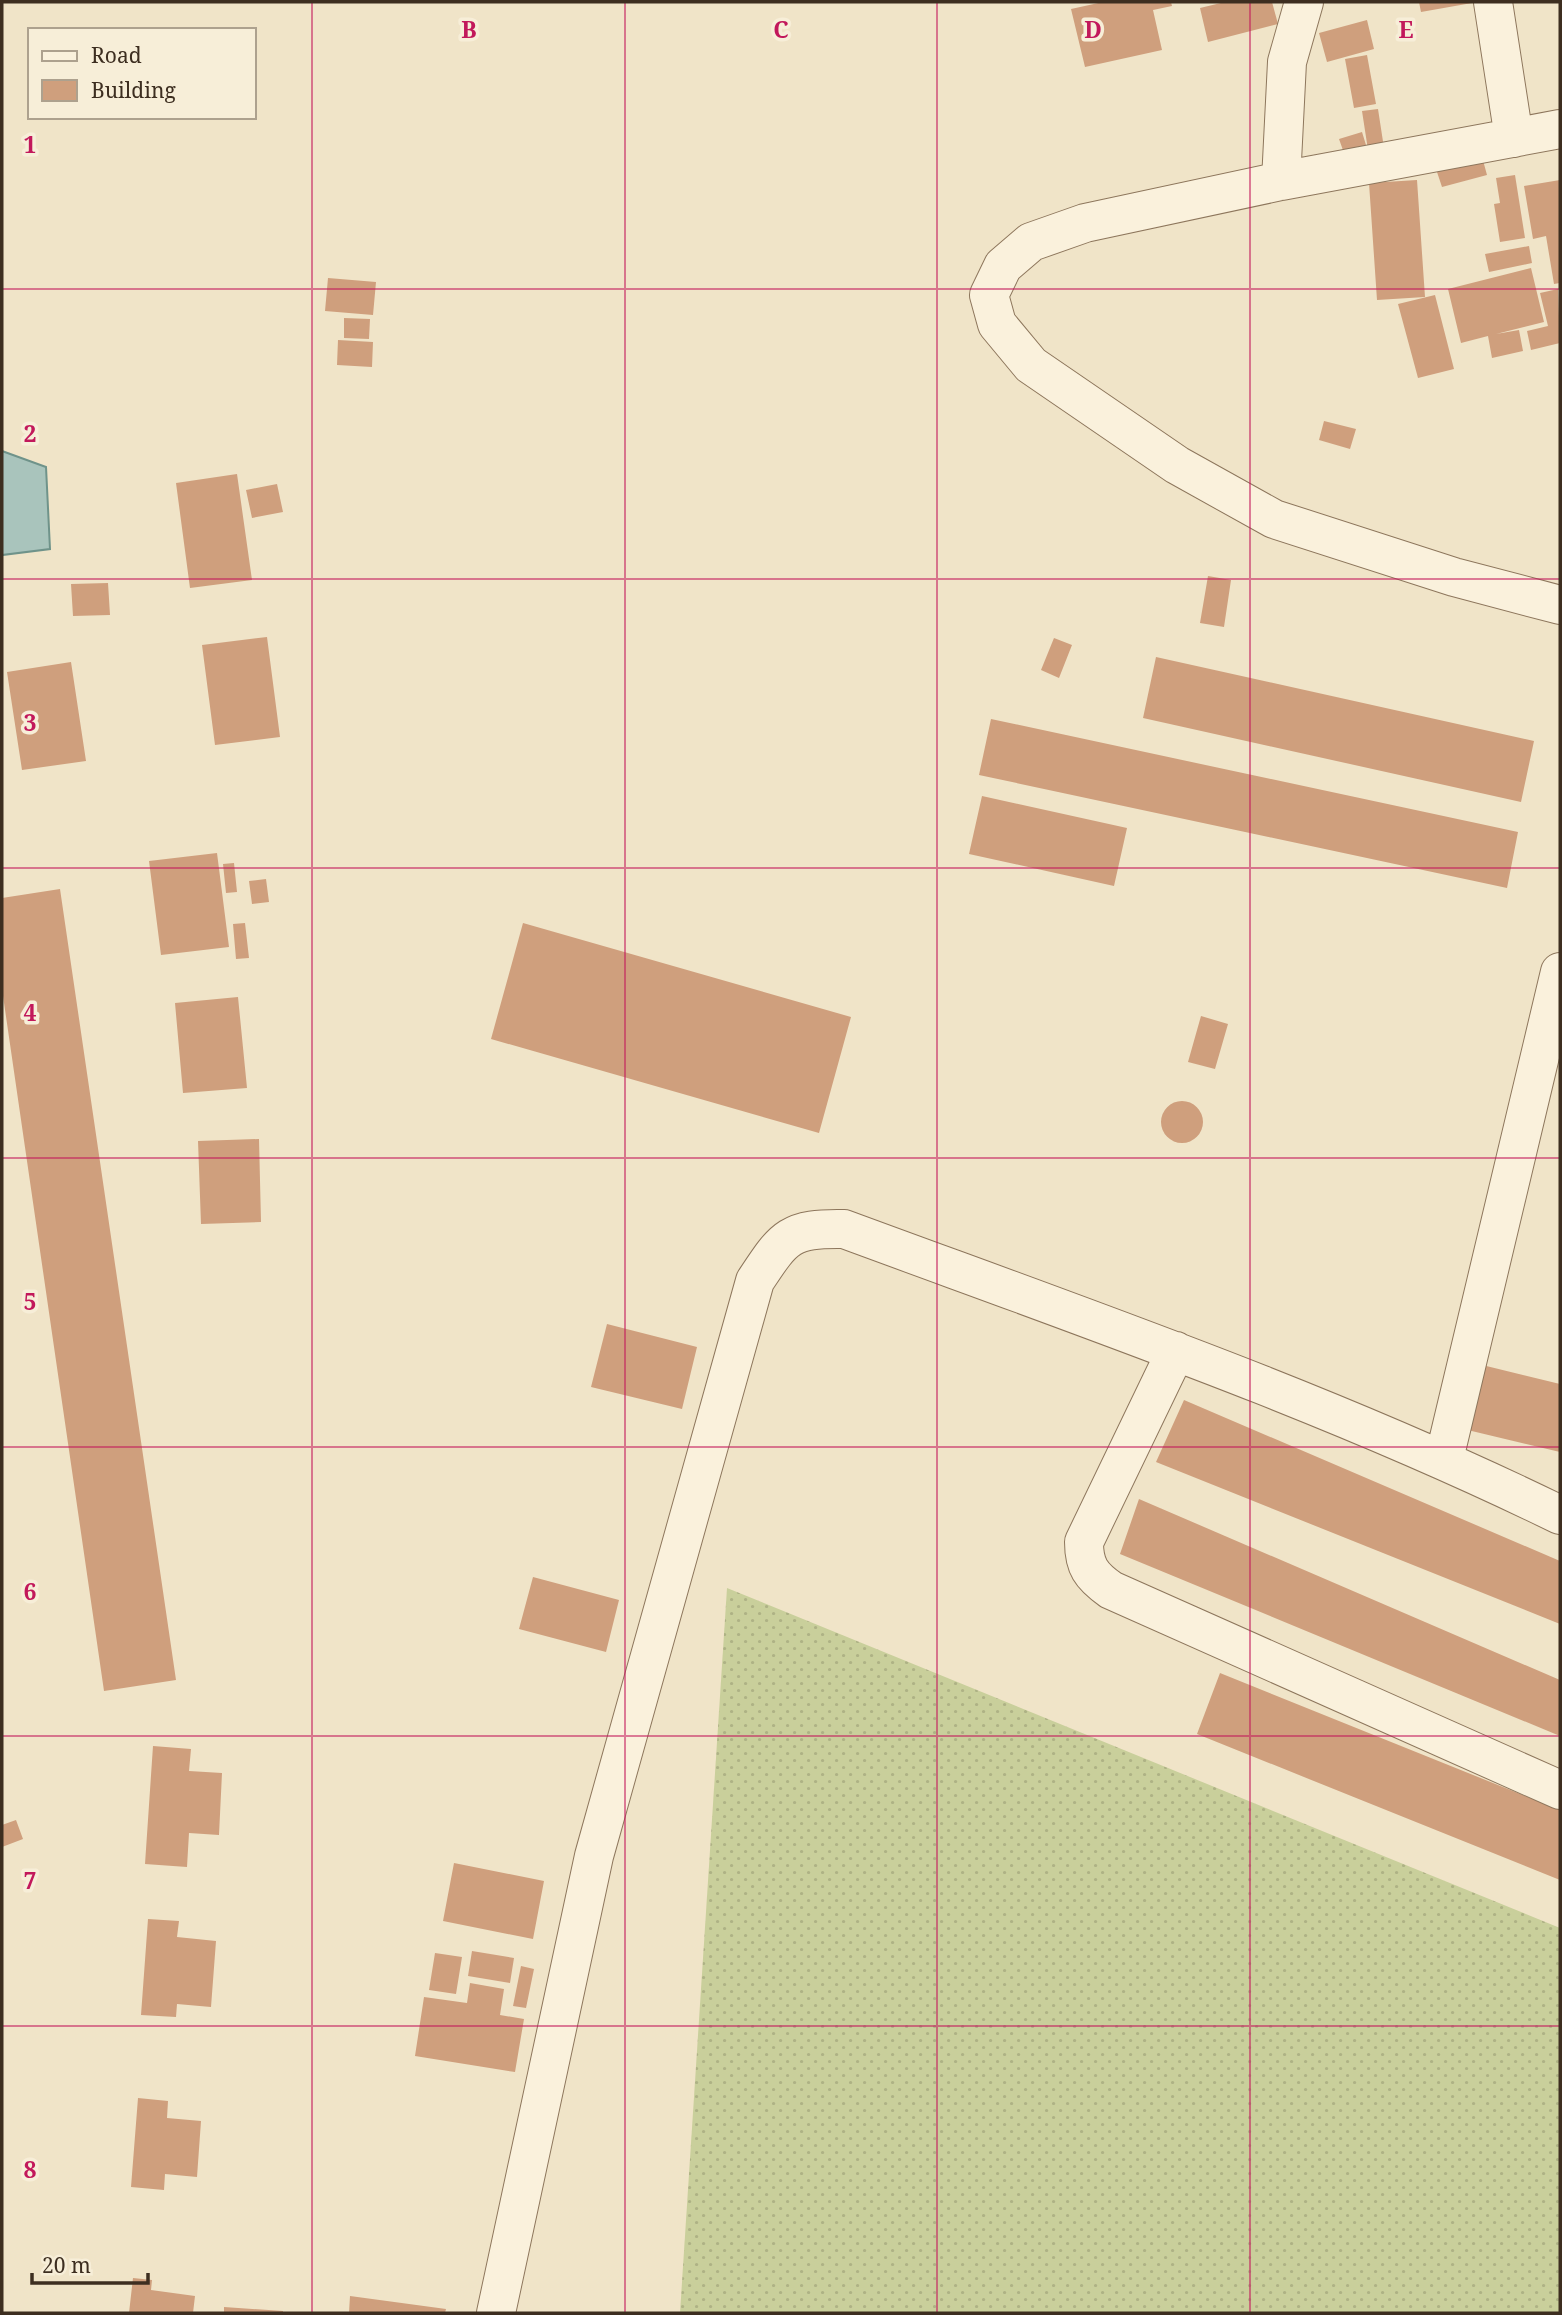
<svg xmlns="http://www.w3.org/2000/svg" width="1562" height="2315" font-family="'Noto Serif',serif">
<defs>
<pattern id="grass-dots" width="8" height="8" patternUnits="userSpaceOnUse" patternTransform="scale(1.75)"><rect width="8" height="8" fill="#c9cf9b"/><path d="M2 2h.1M6 6h.1" fill="none" stroke="#aeb285" stroke-width="1.8" stroke-linecap="round"/></pattern>
</defs>
<rect width="100%" height="100%" fill="#f0e4c8"/>
<path fill="url(#grass-dots)" d="M 727,1588 L 1560,1928 L 1560,2313 L 680,2313 Z"/>
<path fill="#a9c4bc" stroke="#6f938a" stroke-width="2" d="M 2,451 L 46,467 L 50,549 L 2,555 Z"/>
<path fill="#cf9f7d" d="M 1103,2 L 1171,2 L 1172,6 L 1153,10 L 1162,50 L 1085,67 L 1071,9 Z
M 1225,2 L 1272,2 L 1278,24 L 1208,42 L 1200,8 Z
M 1419,2 L 1472,2 L 1472,3 L 1421,12 Z
M 1367,20 L 1374,49 L 1327,62 L 1319,33 Z
M 1367,55 L 1376,104 L 1354,108 L 1345,59 Z
M 1378,109 L 1384,148 L 1368,150 L 1362,111 Z
M 1362,132 L 1366,145 L 1344,153 L 1339,139 Z
M 1481,153 L 1487,175 L 1442,187 L 1435,166 Z
M 1515,175 L 1525,238 L 1500,242 L 1494,204 L 1500,203 L 1496,178 Z
M 1417,180 L 1425,297 L 1377,300 L 1369,183 Z
M 1560,180 L 1560,283 L 1554,284 L 1546,236 L 1533,239 L 1524,186 Z
M 1529,246 L 1532,263 L 1489,272 L 1485,254 Z
M 1531,268 L 1544,322 L 1496,334 L 1519,330 L 1523,351 L 1492,358 L 1488,336 L 1461,343 L 1448,289 Z
M 328,278 L 376,282 L 373,315 L 325,311 Z
M 1558,289 L 1560,343 L 1531,350 L 1527,331 L 1548,326 L 1540,293 Z
M 1435,295 L 1454,369 L 1418,378 L 1398,304 Z
M 344,318 L 370,319 L 369,339 L 344,338 Z
M 338,340 L 373,342 L 372,367 L 337,365 Z
M 1324,421 L 1356,429 L 1350,449 L 1319,440 Z
M 237,474 L 252,580 L 190,588 L 176,483 Z
M 277,484 L 283,512 L 252,518 L 246,490 Z
M 1208,576 L 1231,580 L 1224,627 L 1200,623 Z
M 108,583 L 110,615 L 73,616 L 71,584 Z
M 267,637 L 280,737 L 215,745 L 202,645 Z
M 1054,638 L 1072,645 L 1059,678 L 1041,670 Z
M 1156,657 L 1534,741 L 1521,802 L 1143,718 Z
M 71,662 L 86,761 L 22,770 L 7,672 Z
M 991,719 L 1518,832 L 1507,888 L 979,775 Z
M 982,796 L 1127,828 L 1114,886 L 969,854 Z
M 217,853 L 229,947 L 161,955 L 149,861 Z
M 234,863 L 237,892 L 226,893 L 223,864 Z
M 266,879 L 269,902 L 252,904 L 249,881 Z
M 60,889 L 176,1680 L 104,1691 L 2,989 L 2,898 Z
M 245,923 L 249,958 L 236,959 L 233,924 Z
M 523,923 L 851,1017 L 819,1133 L 491,1039 Z
M 238,997 L 247,1088 L 183,1093 L 175,1003 Z
M 1201,1016 L 1228,1024 L 1215,1069 L 1188,1062 Z
M1161 1122a21 21 0 1 1 42 0a21 21 0 1 1-42 0Z
M 259,1139 L 261,1222 L 201,1224 L 198,1141 Z
M 607,1324 L 697,1347 L 682,1409 L 591,1387 Z
M 1470,1362 L 1560,1384 L 1560,1452 L 1455,1427 Z
M 1184,1400 L 1560,1561 L 1560,1624 L 1156,1462 Z
M 1139,1499 L 1560,1680 L 1560,1736 L 1120,1554 Z
M 533,1577 L 619,1600 L 606,1652 L 519,1629 Z
M 1220,1673 L 1560,1810 L 1560,1880 L 1197,1734 Z
M 153,1746 L 191,1749 L 189,1771 L 222,1773 L 219,1835 L 189,1833 L 187,1867 L 145,1864 Z
M 16,1820 L 23,1839 L 2,1847 L 2,1825 Z
M 454,1863 L 544,1881 L 533,1939 L 443,1921 Z
M 148,1919 L 179,1921 L 177,1937 L 216,1941 L 211,2007 L 177,2004 L 176,2017 L 141,2015 Z
M 472,1951 L 514,1958 L 510,1983 L 468,1976 Z
M 435,1953 L 462,1957 L 456,1994 L 429,1990 Z
M 521,1966 L 534,1969 L 526,2008 L 513,2006 Z
M 470,1983 L 504,1989 L 500,2015 L 524,2019 L 515,2072 L 415,2056 L 424,1997 L 467,2003 Z
M 138,2098 L 168,2101 L 167,2118 L 201,2121 L 197,2177 L 165,2174 L 164,2190 L 131,2187 Z
M 133,2278 L 152,2280 L 151,2290 L 195,2296 L 193,2313 L 129,2313 Z
M 350,2296 L 446,2309 L 445,2313 L 349,2313 Z
M 224,2307 L 283,2311 L 283,2313 L 224,2313 Z"/>
<g fill="none" stroke-linecap="round" stroke-linejoin="round">
<defs>
<path id="minor" d="M 1493,2 L 1514,138
M 1560,129 L 1281,181 L 1085,223 L 1031,242 L 1003,266 L 989,295 L 997,324 L 1031,365 L 1177,465 L 1274,519 L 1454,577 L 1560,605
M 1281,181 L 1287,62 L 1304,2
M 1176,1351 L 1084,1542 C 1084,1566 1091,1576 1111,1590 L 1560,1790
M 1444,1459 L 1560,972
M 496,2313 L 594,1856 L 755,1281 C 784,1237 789,1228 844,1229 C 1085,1318 1329,1402 1560,1515"/>
</defs>
<use href="#minor" stroke="#8d765c" stroke-width="40"/>
<use href="#minor" stroke="#faf1dc" stroke-width="38"/>
</g>
<path fill="none" stroke="#c2185b" stroke-width="2" stroke-opacity="0.55" d="M 312,2 L 312,2313M 625,2 L 625,2313M 937,2 L 937,2313M 1250,2 L 1250,2313M 2,289 L 1560,289M 2,579 L 1560,579M 2,868 L 1560,868M 2,1158 L 1560,1158M 2,1447 L 1560,1447M 2,1736 L 1560,1736M 2,2026 L 1560,2026"/>
<g font-size="23" text-anchor="middle" font-weight="bold" fill="#c2185b" stroke="#f7eed8" stroke-width="7" stroke-linejoin="round" paint-order="stroke">
<text x="469" y="38">B</text>
<text x="781" y="38">C</text>
<text x="1093" y="38">D</text>
<text x="1406" y="38">E</text>
<text x="30" y="153">1</text>
<text x="30" y="442">2</text>
<text x="30" y="731">3</text>
<text x="30" y="1021">4</text>
<text x="30" y="1310">5</text>
<text x="30" y="1600">6</text>
<text x="30" y="1889">7</text>
<text x="30" y="2178">8</text>
</g>
<rect width="1562" height="2315" fill="none" stroke="#3d2e20" stroke-width="7"/>
<rect x="28" y="28" width="228" height="91" fill="#f7eed8" stroke="#ada18e" stroke-width="2"/>
<rect x="42" y="51" width="35" height="10" fill="#faf1dc" stroke="#ada18e" stroke-width="2"/>
<text x="91" y="63" font-size="21" fill="#3d2e20">Road</text>
<rect x="42" y="80" width="35" height="21" fill="#cf9f7d" stroke="#ada18e" stroke-width="2"/>
<text x="91" y="98" font-size="21" fill="#3d2e20">Building</text>
<path d="M32 2273v10h116v-10" fill="none" stroke="#3d2e20" stroke-width="3.5"/>
<text x="42" y="2273" font-size="21" fill="#3d2e20" stroke="#f7eed8" stroke-width="5" paint-order="stroke">20 m</text>
</svg>
